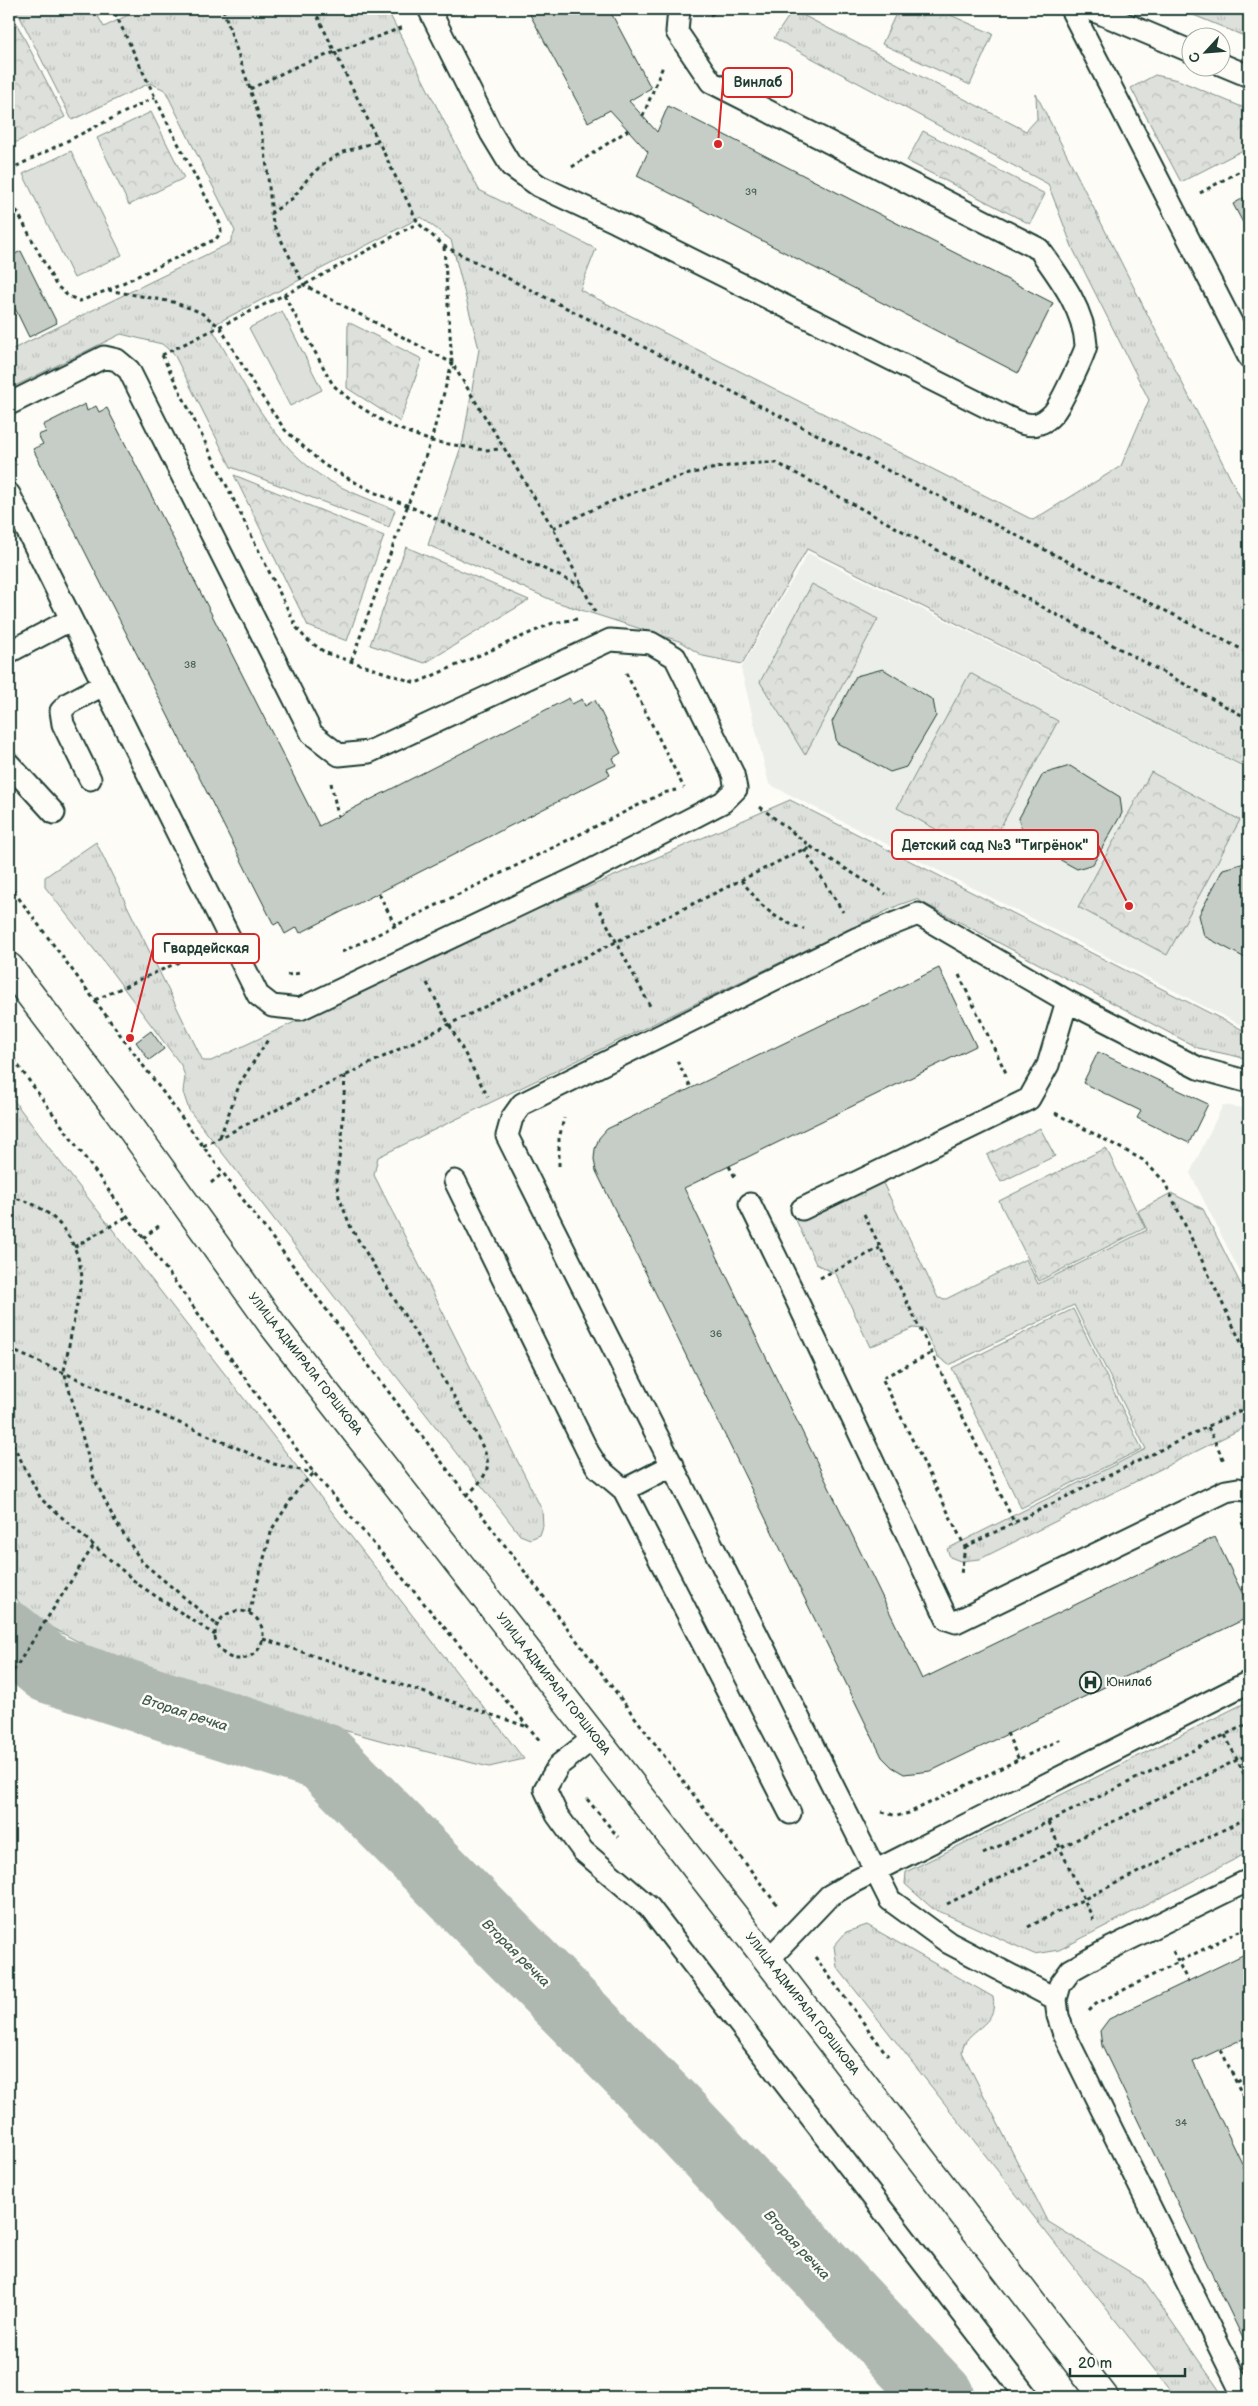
<svg xmlns="http://www.w3.org/2000/svg" width="1258" height="2406" font-family="'Balsamiq Sans',sans-serif">
<defs>
<pattern id="grass-tufts" width="24" height="20" patternUnits="userSpaceOnUse" patternTransform="scale(1.25)"><rect width="24" height="20" fill="#dde0db"/><path d="M3 7l-1-3M5 7V3M7 7l1-3M15 17l-1-3M17 17v-4M19 17l1-3" fill="none" stroke="#bdc1bd"/></pattern>
<pattern id="forest-crowns" width="20" height="18" patternUnits="userSpaceOnUse" patternTransform="scale(1.25)"><rect width="20" height="18" fill="#dde0db"/><path d="M2 6a3 3 0 1 1 6 0M12 15a3 3 0 1 1 6 0" fill="none" stroke="#bdc1bd"/></pattern>
</defs>
<rect width="100%" height="100%" fill="#fdfcf7"/>
<filter id="ink" filterUnits="userSpaceOnUse"><feTurbulence type="fractalNoise" baseFrequency=".02" numOctaves="2"/><feDisplacementMap in="SourceGraphic" scale="10" xChannelSelector="R" yChannelSelector="G"/><feConvolveMatrix kernelMatrix="1 2 1 2 8 2 1 2 1" color-interpolation-filters="sRGB"/></filter>
<g filter="url(#ink)">
<path fill="#eceee9" d="M 808,553 L 1249,770 L 1249,1029 L 769,784 L 741,669 Z
M 1223,1105 L 1249,1109 L 1249,1290 L 1190,1173 Z"/>
<path fill="url(#grass-tufts)" stroke="#7e8e88" d="M 16,9 L 94,9 L 104,27 L 140,9 L 387,9 L 479,190 L 596,249 L 580,290 L 1033,520 L 1121,466 L 1149,400 L 1073,249 L 1048,184 L 774,38 L 793,10 L 1026,131 L 1037,119 L 1036,94 L 1249,515 L 1249,769 L 807,549 L 742,664 L 703,656 L 679,641 L 556,602 L 428,545 L 463,441 L 479,349 L 451,240 L 421,217 L 213,325 L 213,330 C 241,378 265,431 309,467 C 333,487 367,498 395,510 L 389,527 L 231,467 L 174,354 L 162,344 L 121,334 L 9,389 L 9,351 L 230,243 L 235,231 L 165,90 L 150,83 L 72,120 Z
M 1179,9 L 1249,9 L 1249,38 Z
M 790,800 L 1249,1033 L 1249,1059 L 1198,1048 L 916,899 L 899,905 L 378,1157 L 374,1175 L 542,1510 L 543,1526 L 540,1535 L 530,1539 L 520,1535 L 189,1110 L 183,1092 L 185,1076 L 181,1065 L 111,971 L 45,887 L 45,877 L 96,842 L 203,1061 L 211,1061 L 526,914 Z
M 9,1094 L 50,1149 L 524,1759 L 489,1767 L 383,1741 L 220,1696 L 104,1655 L 31,1617 L 9,1590 Z
M 881,1179 L 938,1298 L 946,1299 L 1026,1259 L 1038,1284 L 1147,1230 L 1138,1211 L 1171,1193 L 1203,1209 L 1249,1301 L 1249,1428 L 1245,1427 L 980,1559 L 960,1561 L 950,1557 L 947,1549 L 1146,1449 L 1074,1305 L 949,1365 L 937,1356 L 924,1329 L 913,1328 L 870,1347 L 836,1274 L 816,1264 L 796,1220 Z
M 1249,1701 L 1249,1852 L 1059,1950 L 1034,1954 L 932,1908 L 905,1884 L 906,1872 Z
M 867,1925 L 993,1997 C 999,2028 964,2028 962,2052 L 1047,2221 L 1143,2280 L 1224,2397 L 1176,2397 L 837,1967 L 834,1946 L 846,1932 Z"/>
<path fill="url(#forest-crowns)" stroke="#7e8e88" d="M 9,9 L 65,117 L 9,146 Z
M 898,9 L 937,9 L 993,34 L 970,85 L 882,44 Z
M 1155,75 L 1178,80 L 1249,110 L 1249,147 L 1181,182 L 1131,88 Z
M 151,112 L 184,178 L 129,205 L 97,138 Z
M 923,131 L 1045,194 L 1030,224 L 907,161 Z
M 348,322 L 422,359 L 400,422 L 347,388 Z
M 234,475 L 384,536 L 347,641 L 308,626 Z
M 406,547 L 529,600 L 425,663 L 370,645 Z
M 812,584 L 878,619 L 805,755 L 760,682 Z
M 970,673 L 1058,721 L 985,856 L 897,808 Z
M 1151,772 L 1240,820 L 1167,955 L 1078,907 Z
M 1040,1128 L 1055,1156 L 1001,1182 L 987,1155 Z
M 1106,1148 L 1145,1228 L 1039,1281 L 999,1201 Z
M 1073,1309 L 1142,1449 L 1021,1508 L 952,1368 Z"/>
<path fill="#dde0db" stroke="#7e8e88" d="M 71,151 L 122,255 L 74,278 L 23,174 Z
M 282,311 L 322,390 L 290,406 L 249,328 Z"/>
<g fill="none" stroke-linecap="round" stroke-linejoin="round">
<path stroke="#aeb8b1" stroke-width="69" d="M 9,1636 L 49,1669 L 323,1757 L 675,2114 L 940,2397"/>
</g>
<path fill="#c6cdc7" stroke="#1f3d34" d="M 527,9 L 609,9 L 651,88 L 629,101 L 657,132 L 668,106 L 1053,303 L 1018,373 L 637,176 L 648,152 L 610,110 L 588,122 Z
M 1249,195 L 1249,234 L 1233,204 Z
M 21,251 L 57,323 L 29,337 L 9,296 L 9,257 Z
M 85,404 L 87,411 L 96,406 L 99,412 L 107,408 L 319,826 L 569,698 L 572,704 L 582,699 L 585,706 L 595,700 L 621,753 L 613,758 L 616,765 L 607,769 L 610,775 L 300,933 L 297,927 L 285,934 L 279,922 L 274,925 L 33,449 L 43,444 L 38,435 L 46,432 L 43,425 Z
M 883,669 L 933,700 L 936,716 L 906,767 L 890,772 L 837,743 L 832,722 L 856,676 Z
M 1070,766 L 1120,797 L 1122,813 L 1093,864 L 1077,869 L 1024,840 L 1019,818 L 1043,774 Z
M 1249,862 L 1249,960 L 1204,936 L 1199,915 L 1223,869 Z
M 939,968 L 976,1046 L 684,1188 L 922,1679 L 1215,1537 L 1249,1607 L 1249,1617 L 931,1771 L 904,1774 L 892,1767 L 882,1757 L 596,1171 L 594,1159 L 595,1149 L 599,1138 L 607,1129 Z
M 151,1031 L 164,1049 L 149,1060 L 136,1042 Z
M 1098,1052 L 1208,1104 L 1189,1143 L 1137,1118 L 1141,1111 L 1083,1083 Z
M 1249,1952 L 1249,2036 L 1193,2062 L 1249,2178 L 1249,2351 L 1102,2046 L 1100,2031 L 1109,2019 Z"/>
<g fill="none" stroke-linecap="round" stroke-linejoin="round">
<defs>
<path id="service" d="M 429,9 L 491,133 L 511,166 L 539,186 L 616,222 L 1007,417 C 1016,421 1029,428 1040,423 C 1046,421 1054,414 1057,408 C 1062,400 1086,352 1086,345 C 1084,309 1059,277 1039,249 L 711,82 L 677,32 L 679,9
M 1071,9 L 1249,357
M 1090,9 L 1190,51
M 1220,64 L 1249,76
M 9,404 L 104,357 L 117,360 L 129,370 L 312,734 L 339,755 L 369,752 L 610,640 L 651,643 L 675,657 L 733,774 L 736,789 L 723,802 L 582,875 L 300,1009 L 272,1006 L 258,995 L 9,494
M 9,652 L 70,620
M 9,764 L 54,813
M 90,779 L 63,724 L 61,711 L 69,703 L 103,685
M 1249,1082 L 1198,1068 L 1067,1001 L 918,914 L 858,938 L 522,1104 L 512,1118 L 507,1136 L 890,1900 L 949,1943 L 1056,1999 L 1060,1985 L 1071,1970 L 1107,1950 L 1249,1880
M 455,1181 L 588,1452 L 598,1468 L 624,1490 L 673,1465
M 750,1204 L 793,1292 L 947,1619 L 956,1622 L 1226,1491 L 1238,1489 L 1249,1491
M 802,1209 L 1029,1099 L 1048,1065 L 1067,1001
M 624,1490 L 790,1813
M 595,1737 L 559,1765 L 545,1789 L 557,1815 L 583,1851 L 649,1907 L 1027,2397
M 768,1960 L 829,1896 L 853,1882 L 1249,1682
M 1056,1999 L 1058,2016 L 1063,2031 L 1244,2397"/>
<path id="primary" d="M 9,967 L 118,1110 L 272,1324 L 768,1960 L 1104,2397"/>
</defs>
<use href="#service" stroke="#1f3d34" stroke-width="25"/>
<use href="#primary" stroke="#1f3d34" stroke-width="31"/>
<path stroke="#1f3d34" stroke-width="3" stroke-dasharray="4 4" stroke-linecap="butt" d="M 223,9 L 257,110 L 265,150 L 273,224 L 304,285 L 452,363 L 431,441 L 351,662
M 314,9 L 418,223 L 444,246 L 1249,653
M 710,15 L 723,9
M 250,89 L 297,66 L 404,27
M 643,116 L 663,66
M 572,167 L 628,130
M 9,170 L 155,97
M 1200,193 L 1249,166
M 9,196 L 56,285 L 68,296 L 80,301 L 108,290 L 216,239 L 221,232 L 220,224 L 166,120 L 113,9
M 270,214 L 293,198 L 309,177 L 323,164 L 343,152 L 379,141
M 444,247 L 452,363 L 553,528 L 595,612
M 108,290 L 173,302 L 200,312 L 220,327 L 254,385 L 285,430 L 324,465 L 373,492 L 409,506 L 583,587
M 284,295 L 333,385 L 354,403 L 389,425 L 431,441 L 484,450 L 502,449
M 162,355 L 297,628 L 306,639 L 326,653 L 416,683 L 553,623 L 577,619
M 162,355 L 304,285 L 418,223
M 9,450 L 16,465
M 553,528 C 624,495 697,461 777,463 L 1249,719
M 626,673 L 684,788
M 331,783 L 338,816
M 760,807 L 814,849 L 886,894
M 804,849 L 843,912
M 741,880 C 763,907 770,918 804,929
M 9,885 L 223,1173 L 777,1905
M 379,894 L 395,925
M 596,903 L 650,1006
M 342,952 L 663,793 L 676,790
M 287,975 L 301,973
M 959,975 L 1007,1075
M 427,983 L 488,1097
M 95,1000 L 201,952
M 9,1053 L 314,1473 L 541,1742
M 677,1061 L 692,1089
M 345,1075 L 342,1138 L 336,1180 L 339,1197 L 351,1228 L 472,1426 C 489,1460 498,1467 467,1495
M 1055,1113 L 1143,1160 L 1164,1181 L 1249,1359
M 220,1137 L 240,1083 L 269,1038
M 203,1146 L 804,849 L 813,849
M 559,1166 L 559,1139 L 564,1118
M 729,1166 L 736,1179
M 211,1183 L 223,1173
M 9,1197 C 51,1204 78,1236 82,1278 L 64,1371 L 94,1478 L 115,1521 L 142,1562 L 217,1625
M 864,1214 L 1015,1524
M 143,1238 L 160,1225
M 74,1247 L 128,1216
M 820,1278 L 880,1248
M 9,1349 L 274,1464 L 313,1473
M 930,1354 L 882,1378 L 965,1547 L 961,1574
M 1208,1427 L 1224,1461
M 9,1437 L 41,1499 L 139,1585 L 215,1635
M 1242,1522 L 1249,1537
M 965,1547 L 1249,1406
M215 1635a24 24 0 1 1 48 0a24 24 0 1 1-48 0Z
M 249,1613 L 272,1529 L 298,1489 L 313,1474
M 263,1639 L 528,1727
M 9,1678 L 94,1545
M 1007,1733 L 1019,1760
M 1225,1735 L 1249,1784
M 587,1799 L 618,1837
M 882,1812 L 897,1816 L 909,1813 L 1061,1739
M 1048,1822 L 1095,1923
M 983,1854 L 1249,1723
M 947,1904 L 1249,1754
M 1028,1927 L 1249,1817
M 1173,1951 L 1188,1982
M 815,1957 L 888,2056
M 1089,2011 L 1096,2004 L 1249,1926
M 1221,2050 L 1249,2109
M 1237,2082 L 1249,2076"/>
<use href="#service" stroke="#fdfcf7" stroke-width="21"/>
<use href="#primary" stroke="#fdfcf7" stroke-width="28"/>
</g>
</g>
<defs>
<symbol id="hospital-ring" viewBox="-11 -11 22 22"><circle r="9.5" fill="#fdfcf7" stroke="#1f3d34" stroke-width="1.5"/><path d="M-5-5h3v3.5h4V-5h3V5h-3V1.5h-4V5h-3Z" fill="#1f3d34"/></symbol>
</defs>
<g fill-rule="evenodd">
<use href="#hospital-ring" x="1078" y="1670" width="25" height="25"/>
</g>
<g text-anchor="middle" dominant-baseline="central" stroke-width="5" stroke-linejoin="round" paint-order="stroke">
<g font-size="10" fill="#496159">
<text x="751" y="192">39</text>
<text x="190" y="665">38</text>
<text x="716" y="1334">36</text>
<text x="1181" y="2123">34</text>
</g>
<g font-size="12" fill="#1f3d34" stroke="#fdfcf7">
<text transform="translate(305 1364) rotate(52)">УЛИЦА АДМИРАЛА ГОРШКОВА</text>
<text transform="translate(553 1684) rotate(52)">УЛИЦА АДМИРАЛА ГОРШКОВА</text>
<text transform="translate(802 2004) rotate(52)">УЛИЦА АДМИРАЛА ГОРШКОВА</text>
</g>
<g font-size="12" fill="#1f3d34" stroke="#fdfcf7" text-anchor="start">
<text x="1106" y="1682">Юнилаб</text>
</g>
<g font-size="14" font-style="italic" fill="#435c53" stroke="#fdfcf7">
<text transform="translate(185 1713) rotate(18)">Вторая речка</text>
<text transform="translate(516 1953) rotate(45)">Вторая речка</text>
<text transform="translate(797 2245) rotate(47)">Вторая речка</text>
</g>
</g>
<path fill="none" stroke="#d62828" stroke-width="2" d="M718 144L723 82M1129 906L1098 845M130 1038L153 948"/>
<g fill="#d62828" stroke="#fdfcf7" stroke-width="2">
<circle cx="718" cy="144" r="5"/>
<circle cx="1129" cy="906" r="5"/>
<circle cx="130" cy="1038" r="5"/>
</g>
<g fill="#fdfcf7" stroke="#d62828" stroke-width="2">
<rect x="723" y="68" width="69" height="29" rx="5"/>
<rect x="892" y="830" width="206" height="29" rx="5"/>
<rect x="153" y="934" width="106" height="29" rx="5"/>
</g>
<g font-size="14" text-anchor="middle" font-weight="bold" fill="#1f3d34">
<text x="758" y="87">Винлаб</text>
<text x="995" y="850">Детский сад №3 "Тигрёнок"</text>
<text x="206" y="953">Гвардейская</text>
</g>
<rect width="1258" height="2406" fill="none" stroke="#fdfcf7" stroke-width="30"/>
<rect x="15" y="15" width="1228" height="2376" fill="none" stroke="#1f3d34" stroke-width="2" filter="url(#ink)"/>
<g transform="translate(1206 52) rotate(244)"><circle r="24" fill="#fdfcf7" stroke="#a4b0a9"/>
<path d="M0-4L9 19L0 12L-9 19Z" fill="#1f3d34"/>
<text y="-8" font-size="14" font-weight="bold" text-anchor="middle" fill="#1f3d34">С</text>
</g>
<path d="M1070 2368v8h115v-8" fill="none" stroke="#1f3d34" stroke-width="2.5"/>
<text x="1078" y="2368" font-size="15" fill="#1f3d34" stroke="#fdfcf7" stroke-width="4" paint-order="stroke">20 m</text>
</svg>
